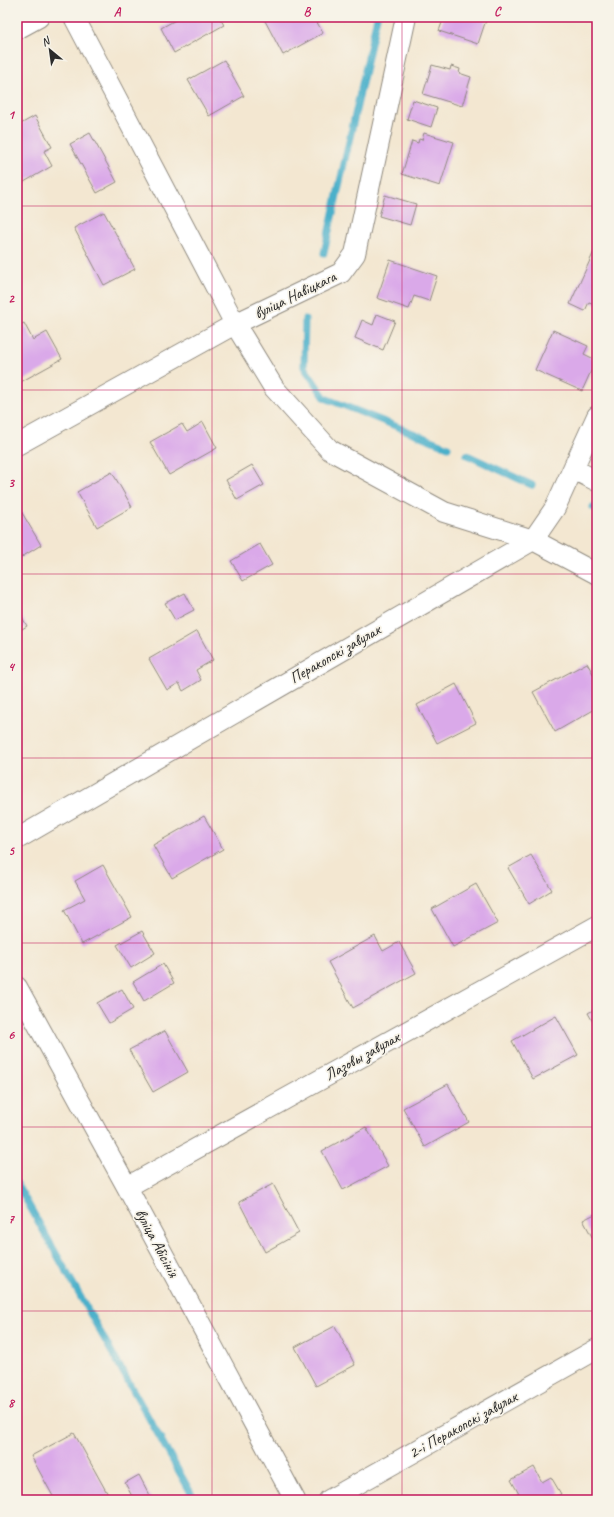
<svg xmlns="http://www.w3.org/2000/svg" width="614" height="1517" font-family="Caveat,sans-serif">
<rect width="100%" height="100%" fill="#f7f3e8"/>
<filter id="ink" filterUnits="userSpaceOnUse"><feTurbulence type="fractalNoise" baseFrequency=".025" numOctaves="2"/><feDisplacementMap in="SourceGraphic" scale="8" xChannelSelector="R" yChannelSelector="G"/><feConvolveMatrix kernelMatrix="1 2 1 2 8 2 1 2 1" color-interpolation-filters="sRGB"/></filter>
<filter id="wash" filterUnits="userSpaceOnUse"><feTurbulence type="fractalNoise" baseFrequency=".012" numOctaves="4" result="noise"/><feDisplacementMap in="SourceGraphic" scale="16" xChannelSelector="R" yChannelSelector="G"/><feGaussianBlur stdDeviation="0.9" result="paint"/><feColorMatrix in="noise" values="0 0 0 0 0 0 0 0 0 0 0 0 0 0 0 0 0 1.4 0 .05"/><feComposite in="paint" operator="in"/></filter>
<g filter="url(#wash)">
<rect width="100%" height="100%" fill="#f3e7d1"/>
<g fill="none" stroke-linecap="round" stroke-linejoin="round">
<path stroke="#4bb0ca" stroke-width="7" d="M 324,253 L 377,17
M 305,319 L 304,367 L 325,398 L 448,447
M 467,455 L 532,485
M 593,507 L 597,509
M 17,1184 L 195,1500"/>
</g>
<g id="blocks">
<path fill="#daa9e9" d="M 181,17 L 219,17 L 224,25 L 174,53 L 161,28 Z
M 263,17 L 314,17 L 323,33 L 283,55 Z
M 444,17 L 487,17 L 478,44 L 439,31 Z
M 224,60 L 244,96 L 209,116 L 188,80 Z
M 432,65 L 450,70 L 451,66 L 460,69 L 459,73 L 471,77 L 462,106 L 423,94 Z
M 413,100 L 437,108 L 431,127 L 407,119 Z
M 35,116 L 52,147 L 44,151 L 52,166 L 17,186 L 17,126 Z
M 90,133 L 117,182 L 97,193 L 70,144 Z
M 424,133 L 454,142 L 440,186 L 402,174 L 412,141 L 418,143 L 419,139 L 422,140 Z
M 385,195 L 416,204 L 410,225 L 379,216 Z
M 104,212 L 135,269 L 104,285 L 74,228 Z
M 597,245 L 597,305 L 589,302 L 585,311 L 570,304 Z
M 390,260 L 437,276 L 429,301 L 414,296 L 409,309 L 377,298 Z
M 377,314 L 395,321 L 383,350 L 355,338 L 362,320 L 373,325 Z
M 24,323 L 33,340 L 47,332 L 62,359 L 17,384 L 17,326 Z
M 553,330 L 588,346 L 584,354 L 596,360 L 582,391 L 535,370 Z
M 203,422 L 217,448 L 169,475 L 150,442 L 182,424 L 187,432 Z
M 252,465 L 264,485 L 237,500 L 226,480 Z
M 112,472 L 132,507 L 97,527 L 77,492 Z
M 21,511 L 41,545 L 17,560 L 17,513 Z
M 260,544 L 272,565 L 243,581 L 231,561 Z
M 185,593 L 194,610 L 175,620 L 165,603 Z
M 17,608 L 27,626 L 17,632 Z
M 197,631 L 213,660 L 196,670 L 201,680 L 183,691 L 179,683 L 167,690 L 149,659 Z
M 587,663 L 597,681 L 597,708 L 555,732 L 533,692 Z
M 456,684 L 476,723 L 437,743 L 417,705 Z
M 204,816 L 223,849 L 172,878 L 153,845 Z
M 531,855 L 552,890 L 529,904 L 508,868 Z
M 103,865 L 132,917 L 82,944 L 64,910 L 85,899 L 75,881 Z
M 476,884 L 498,923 L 453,947 L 432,909 Z
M 142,931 L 155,953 L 131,968 L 117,945 Z
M 375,936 L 383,951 L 399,942 L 416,973 L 353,1008 L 328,962 Z
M 163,964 L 174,983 L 144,1001 L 133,982 Z
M 122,989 L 133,1009 L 109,1023 L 97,1003 Z
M 597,1008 L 597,1029 L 588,1013 Z
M 556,1016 L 578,1055 L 533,1079 L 512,1041 Z
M 165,1031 L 188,1072 L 153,1092 L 129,1050 Z
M 448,1084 L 469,1122 L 425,1147 L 403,1108 Z
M 366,1127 L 388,1166 L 343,1190 L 322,1151 Z
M 273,1184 L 299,1233 L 265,1252 L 239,1202 Z
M 597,1213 L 597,1246 L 583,1220 Z
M 335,1326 L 355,1365 L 316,1386 L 295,1347 Z
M 74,1433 L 111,1500 L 55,1500 L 31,1456 Z
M 534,1467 L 542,1482 L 551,1477 L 561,1494 L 550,1500 L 513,1500 L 512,1498 L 519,1494 L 511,1480 Z
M 139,1475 L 152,1500 L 134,1500 L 125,1483 Z"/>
</g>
</g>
<g filter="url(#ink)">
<use href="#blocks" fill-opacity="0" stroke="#8f897e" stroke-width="1"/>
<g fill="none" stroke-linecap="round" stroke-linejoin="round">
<defs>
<path id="minor" d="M 74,17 L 235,324 L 274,388 L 330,450 L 444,512 L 533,540 L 597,574
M 17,29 L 39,17
M 17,445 L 235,324 L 341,273 L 355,254 L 406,17
M 573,469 L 597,481
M 17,839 L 533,540 L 555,508 L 597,416
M 17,987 L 127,1187 L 295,1500
M 127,1187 L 597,926
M 329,1500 L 597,1349"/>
</defs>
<use href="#minor" stroke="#8f897e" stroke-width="22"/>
<use href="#minor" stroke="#fff" stroke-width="20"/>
</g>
</g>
<path fill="none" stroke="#c2185b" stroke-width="1" stroke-opacity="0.55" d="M 212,17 L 212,1500M 402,17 L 402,1500M 17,206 L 597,206M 17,390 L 597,390M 17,574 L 597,574M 17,758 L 597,758M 17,943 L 597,943M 17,1127 L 597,1127M 17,1311 L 597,1311"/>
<g text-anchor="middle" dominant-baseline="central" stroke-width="3.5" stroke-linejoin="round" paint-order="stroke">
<g font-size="16" fill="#2b2b2b" stroke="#f7f3e8">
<text transform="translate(295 295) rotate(-26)">вуліца Навіцкага</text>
<text transform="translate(335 654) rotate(-30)">Перакопскі завулак</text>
<text transform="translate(362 1056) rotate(-29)">Лазовы завулак</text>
<text transform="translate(157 1243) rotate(62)">вуліца Абісінія</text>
<text transform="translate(463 1425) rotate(-29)">2-і Перакопскі завулак</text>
</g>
</g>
<rect width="614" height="1517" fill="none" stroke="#f7f3e8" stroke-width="44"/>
<g transform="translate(50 50) rotate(331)" stroke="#f7f3e8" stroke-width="3" paint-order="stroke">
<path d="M0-3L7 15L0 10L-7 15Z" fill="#2b2b2b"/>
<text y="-6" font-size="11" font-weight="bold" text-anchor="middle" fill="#2b2b2b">N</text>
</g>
<rect x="22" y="22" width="570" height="1473" fill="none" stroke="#c2185b" stroke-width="1.5"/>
<g font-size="13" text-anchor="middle" font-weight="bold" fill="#c2185b">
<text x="117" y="16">A</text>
<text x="307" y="16">B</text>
<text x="497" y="16">C</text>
<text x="11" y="119">1</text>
<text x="11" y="303">2</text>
<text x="11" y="487">3</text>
<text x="11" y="671">4</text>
<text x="11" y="855">5</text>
<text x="11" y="1039">6</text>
<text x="11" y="1223">7</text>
<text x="11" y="1407">8</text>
</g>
</svg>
